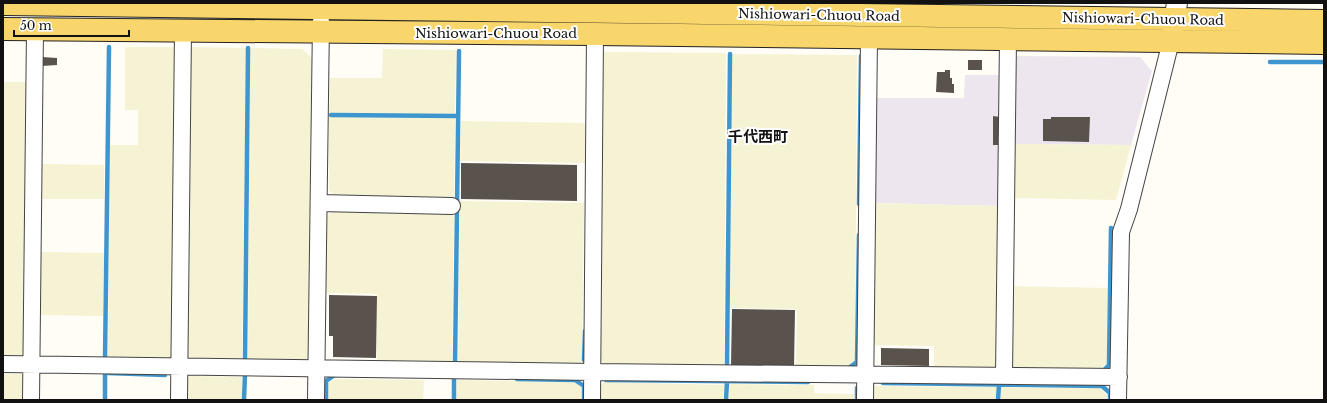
<svg xmlns="http://www.w3.org/2000/svg" width="1327" height="403" font-family="'Libre Baskerville','Noto Sans JP',serif">
<rect width="100%" height="100%" fill="#fffdf5"/>
<path fill="#eee6ef" d="M 1013,56 L 1140,57 L 1152,71 L 1131,145 L 1012,144 Z
M 965,75 L 1002,75 L 998,206 L 872,203 L 873,98 L 964,98 Z"/>
<path fill="#f6f3d4" d="M 125,47 L 177,47 L 175,353 L 167,361 L 108,360 L 110,145 L 138,145 L 138,110 L 125,110 Z
M 190,47 L 246,48 L 242,361 L 192,360 L 185,354 Z
M 250,48 L 302,49 L 312,58 L 310,226 L 310,355 L 304,361 L 248,361 Z
M 383,49 L 456,50 L 455,115 L 329,113 L 330,78 L 382,78 Z
M 601,52 L 726,53 L 724,367 L 605,365 L 599,359 Z
M 732,54 L 857,55 L 855,361 L 847,369 L 796,368 L 797,309 L 730,308 Z
M 3,82 L 30,82 L 26,353 L 19,360 L 3,360 Z
M 329,117 L 455,118 L 454,199 L 336,198 L 329,190 Z
M 461,121 L 585,123 L 585,163 L 460,161 Z
M 1012,144 L 1131,145 L 1116,200 L 1011,198 Z
M 39,164 L 104,165 L 104,199 L 38,199 Z
M 460,201 L 584,203 L 582,362 L 579,365 L 458,364 Z
M 872,203 L 998,206 L 996,371 L 934,372 L 934,346 L 870,345 Z
M 333,210 L 454,212 L 452,363 L 377,362 L 377,294 L 325,293 L 326,217 Z
M 37,252 L 104,253 L 103,316 L 36,315 Z
M 1008,286 L 1108,288 L 1107,363 L 1096,373 L 1013,372 L 1007,366 Z
M 3,374 L 22,374 L 26,378 L 26,400 L 3,400 Z
M 191,376 L 242,377 L 242,400 L 184,400 L 185,380 Z
M 336,379 L 424,380 L 423,400 L 327,400 L 328,383 Z
M 457,380 L 574,382 L 581,387 L 581,400 L 457,400 Z
M 604,382 L 724,385 L 723,400 L 598,400 L 598,388 Z
M 729,384 L 814,385 L 814,393 L 854,394 L 854,400 L 729,400 Z
M 870,386 L 997,387 L 997,400 L 870,400 Z
M 1001,387 L 1100,388 L 1107,395 L 1107,400 L 1001,400 Z"/>
<g fill="none" stroke-linecap="round" stroke-linejoin="round">
<path stroke="#3f96cf" stroke-width="4.5" d="M 1270,62 L 1324,62
M 331,115 L 458,116
M 859,204 L 861,56
M 105,359 L 109,47
M 584,360 L 585,331
M 245,362 L 248,48
M 455,365 L 459,51
M 727,367 L 730,54
M 850,367 L 857,362 L 859,235
M 1102,372 L 1109,365 L 1111,228
M 108,373 L 165,375
M 517,379 L 575,380 L 584,386 L 584,400
M 606,380 L 808,382
M 883,383 L 1102,386 L 1110,393 L 1110,400
M 105,400 L 105,373
M 244,400 L 245,374
M 326,400 L 326,381 L 335,375 L 338,375
M 454,400 L 454,378
M 726,400 L 727,381
M 857,400 L 857,388
M 998,400 L 999,385"/>
</g>
<path fill="#5a524d" d="M 42,57 L 57,58 L 57,65 L 42,66 Z
M 968,60 L 982,60 L 982,70 L 968,70 Z
M 945,70 L 950,70 L 950,78 L 952,78 L 952,84 L 954,84 L 954,93 L 936,92 L 937,72 L 945,72 Z
M 993,116 L 1000,117 L 999,145 L 993,145 Z
M 1051,117 L 1090,117 L 1089,142 L 1043,141 L 1043,119 L 1051,119 Z
M 461,163 L 577,165 L 577,201 L 461,199 Z
M 329,295 L 377,296 L 376,358 L 333,357 L 333,336 L 329,336 Z
M 732,309 L 795,310 L 794,367 L 731,365 Z
M 881,348 L 929,349 L 929,366 L 881,365 Z"/>
<g fill="none" stroke-linecap="round" stroke-linejoin="round">
<defs>
<path id="minor" d="M 319,203 L 452,206
M 3,364 L 593,372 L 1119,377
M 1004,376 L 1008,39
M 31,400 L 35,29
M 179,400 L 183,30
M 316,400 L 321,21
M 592,400 L 595,34
M 865,400 L 869,37
M 1118,400 L 1121,232 L 1129,209 L 1171,41"/>
<path id="tertiary" d="M 1172,35 L 1177,3"/>
<path id="primary" d="M 3,4 L 1324,21
M 3,29 L 595,34 L 1324,43"/>
</defs>
<use href="#minor" stroke="#444" stroke-width="18"/>
<use href="#tertiary" stroke="#444" stroke-width="22"/>
<use href="#primary" stroke="#222" stroke-width="24"/>
<use href="#minor" stroke="#fff" stroke-width="16"/>
<use href="#tertiary" stroke="#fff" stroke-width="20"/>
<use href="#primary" stroke="#f9d66b" stroke-width="22"/>
</g>
<g text-anchor="middle" dominant-baseline="central" stroke-width="4" stroke-linejoin="round" paint-order="stroke">
<g font-size="13" fill="#111" stroke="#fff">
<text transform="translate(819 15) rotate(1)">Nishiowari-Chuou Road</text>
<text transform="translate(1143 19) rotate(1)">Nishiowari-Chuou Road</text>
<text x="496" y="33">Nishiowari-Chuou Road</text>
</g>
<g font-size="15" font-weight="bold" fill="#111" stroke="#fff">
<text x="758" y="136">千代西町</text>
</g>
</g>
<rect width="1327" height="403" fill="none" stroke="#111111" stroke-width="8"/>
<path d="M14 30v6h115v-6" fill="none" stroke="#111111" stroke-width="2"/>
<text x="20" y="30" font-size="12" fill="#111111" stroke="#ffffff" stroke-width="3" paint-order="stroke">50 m</text>
</svg>
